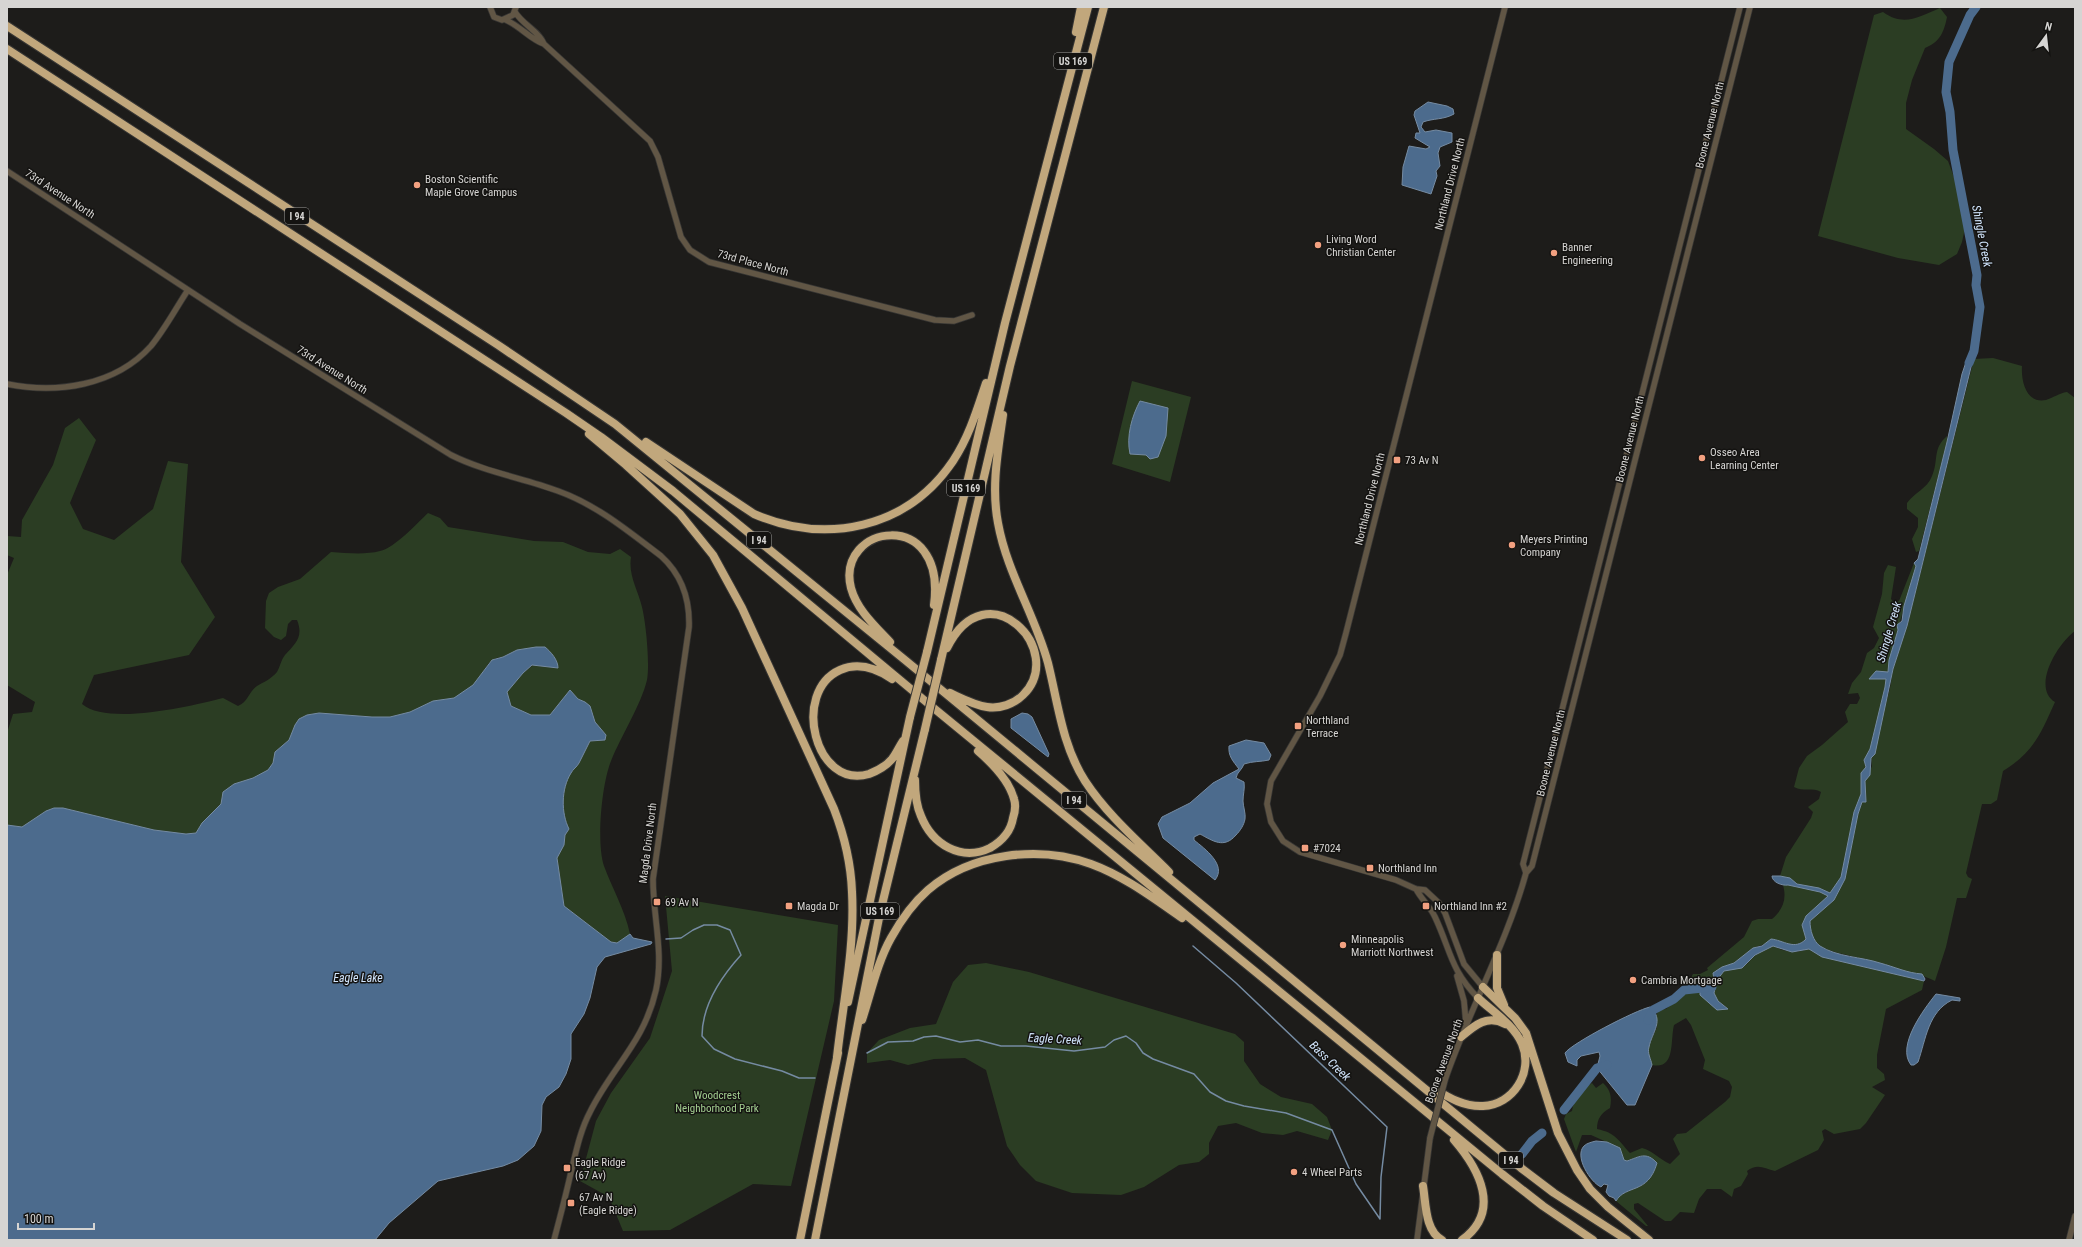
<svg xmlns="http://www.w3.org/2000/svg" width="2082" height="1247" font-family="'Roboto Condensed',sans-serif">
<rect width="100%" height="100%" fill="#1d1c1a"/>
<path fill="#2b3d23" d="M 1940,8 L 1947,17 C 1944,32 1940,42 1925,48 L 1912,80 L 1906,103 L 1906,129 L 1934,149 L 1948,161 L 1958,188 L 1965,228 L 1962,242 L 1957,254 L 1939,265 L 1898,258 L 1818,236 L 1874,15 L 1883,12 C 1904,27 1918,17 1940,8 Z
M 1993,358 L 2022,366 C 2021,381 2026,404 2046,400 C 2053,398 2059,393 2067,392 L 2075,398 L 2075,631 C 2058,643 2031,687 2055,702 C 2041,733 2034,752 2003,771 L 1997,800 L 1991,804 L 1982,804 L 1966,873 L 1968,877 L 1972,879 L 1966,898 L 1957,898 L 1946,947 L 1935,981 C 1923,975 1917,975 1905,972 C 1889,968 1872,961 1855,957 C 1844,954 1830,952 1820,946 C 1813,941 1810,930 1810,921 L 1834,900 L 1845,879 L 1858,814 L 1862,802 L 1866,802 L 1865,781 L 1872,766 L 1871,758 L 1890,688 L 1893,669 L 1907,626 L 1974,359 Z
M 1132,381 L 1191,397 L 1170,482 L 1112,464 Z
M 79,418 L 96,440 L 70,503 L 83,529 L 114,540 L 153,509 L 168,461 L 188,464 L 181,562 L 215,617 L 189,655 L 94,675 L 82,704 C 108,726 192,706 223,698 L 238,706 C 248,702 249,691 257,686 C 264,682 271,679 277,672 C 280,667 281,660 285,655 C 295,644 304,637 297,620 L 292,620 L 288,624 L 286,636 L 281,640 L 274,637 L 265,628 L 266,601 L 269,593 L 278,587 L 300,579 L 331,552 C 347,553 365,555 380,551 C 395,548 417,523 428,513 L 440,518 L 448,527 L 534,541 L 563,542 L 588,552 L 610,554 L 620,549 L 631,557 C 628,575 638,590 642,607 C 646,623 650,664 647,680 C 641,705 621,736 611,761 C 602,783 596,842 604,866 C 612,888 625,910 630,934 L 617,943 L 611,942 L 564,906 L 557,858 L 564,845 L 565,835 L 569,829 C 561,813 561,789 571,772 C 573,769 577,767 579,763 C 583,756 586,748 590,741 L 605,740 L 606,735 L 595,722 L 593,714 L 585,702 L 578,699 L 570,690 L 550,715 L 531,715 L 511,706 L 507,692 L 523,673 L 533,665 L 558,668 L 555,659 L 545,647 L 517,650 L 503,657 L 496,658 L 489,663 L 473,686 L 454,699 L 433,701 L 410,712 L 390,717 L 372,717 L 319,713 L 307,715 L 299,719 L 295,725 L 289,740 L 275,752 L 273,763 L 268,770 L 253,778 L 234,784 L 222,796 L 221,804 L 202,823 L 196,833 L 186,834 L 154,830 L 63,808 L 54,808 L 46,811 L 22,827 L 7,825 L 7,733 L 13,714 L 32,712 L 35,702 L 7,685 L 7,575 L 14,558 L 7,555 L 7,536 L 21,537 L 22,520 L 53,465 L 65,428 Z
M 1947,436 L 1947,442 L 1919,551 L 1916,552 L 1912,539 L 1918,527 L 1918,518 L 1907,509 L 1907,503 C 1915,492 1927,489 1932,476 C 1939,460 1932,449 1947,436 Z
M 1914,563 L 1916,566 L 1889,660 L 1888,672 L 1869,679 L 1886,679 L 1885,687 L 1870,749 L 1864,760 L 1866,768 L 1861,773 L 1861,794 L 1854,812 L 1841,877 L 1830,893 C 1819,888 1808,888 1798,884 C 1791,881 1787,878 1780,876 L 1786,857 L 1811,818 L 1813,812 L 1808,807 L 1819,799 L 1821,792 C 1813,787 1803,792 1794,787 L 1799,768 L 1807,756 L 1822,745 L 1848,722 L 1845,712 L 1850,704 L 1857,704 L 1860,698 L 1858,693 L 1848,694 L 1852,683 L 1861,672 L 1867,653 L 1874,648 L 1879,638 L 1873,627 L 1882,594 L 1884,573 L 1888,565 L 1896,567 L 1891,599 L 1894,603 L 1899,601 Z
M 1783,885 L 1788,885 L 1820,891 L 1828,896 L 1806,916 L 1802,925 L 1806,939 C 1797,948 1786,945 1777,940 L 1753,948 L 1734,963 L 1722,967 L 1713,973 L 1714,980 L 1711,985 L 1685,988 L 1693,974 L 1700,974 L 1708,970 L 1707,968 L 1744,937 L 1752,921 L 1758,919 L 1772,919 C 1783,910 1787,899 1783,885 Z
M 665,896 L 838,925 L 834,1001 L 791,1186 L 753,1184 L 670,1230 L 623,1231 L 609,1197 L 580,1181 L 596,1121 L 611,1093 L 650,1038 L 672,971 Z
M 1773,946 L 1782,950 L 1796,952 L 1809,949 L 1822,957 L 1924,981 L 1922,990 L 1886,1009 L 1877,1055 L 1877,1068 L 1884,1074 L 1885,1080 L 1872,1087 L 1885,1095 L 1866,1123 L 1860,1129 L 1834,1134 L 1825,1129 L 1822,1131 L 1824,1140 L 1818,1150 L 1775,1171 C 1764,1168 1757,1163 1747,1171 L 1748,1174 L 1741,1186 L 1734,1189 L 1732,1197 L 1721,1189 L 1707,1189 L 1699,1199 L 1694,1213 L 1680,1212 L 1671,1221 L 1665,1221 L 1638,1203 L 1634,1204 L 1634,1209 L 1648,1226 L 1646,1226 L 1616,1201 C 1626,1184 1649,1195 1657,1163 C 1642,1154 1642,1155 1627,1161 L 1624,1160 L 1620,1148 L 1591,1135 L 1582,1135 L 1576,1152 L 1564,1119 L 1566,1114 L 1572,1111 C 1574,1098 1581,1090 1592,1083 L 1596,1088 L 1603,1083 C 1611,1090 1612,1098 1610,1108 C 1601,1113 1597,1119 1597,1129 C 1616,1133 1618,1140 1630,1153 L 1642,1148 C 1653,1151 1659,1159 1670,1164 L 1680,1154 L 1673,1139 L 1677,1134 L 1686,1133 L 1725,1102 L 1730,1097 L 1732,1087 L 1729,1081 L 1703,1069 L 1705,1060 L 1691,1025 L 1686,1018 L 1674,1025 C 1670,1040 1676,1070 1652,1065 L 1648,1051 L 1649,1045 L 1657,1027 L 1656,1015 L 1659,1010 L 1666,1009 L 1685,993 L 1700,990 L 1700,995 L 1726,1007 L 1718,1001 L 1714,993 L 1717,980 L 1724,971 L 1747,964 L 1755,955 Z
M 986,963 L 1029,972 L 1235,1034 L 1244,1042 L 1244,1061 L 1260,1084 L 1281,1097 L 1312,1104 L 1327,1117 L 1332,1130 L 1328,1140 L 1297,1131 L 1283,1135 L 1262,1133 L 1236,1123 L 1218,1126 L 1209,1143 L 1209,1154 L 1199,1162 L 1179,1165 L 1144,1187 L 1121,1195 L 1072,1193 L 1036,1181 L 1020,1165 L 1007,1146 L 986,1070 L 965,1058 L 934,1059 L 908,1065 L 890,1060 L 867,1063 L 867,1053 L 879,1040 L 910,1028 L 936,1024 L 953,982 L 968,965 Z"/>
<path fill="#4c6b8d" stroke="#758ba2" d="M 1428,102 L 1447,106 L 1453,109 L 1454,114 C 1443,120 1434,118 1423,122 L 1421,127 L 1425,132 L 1436,130 L 1452,133 L 1452,142 L 1440,147 L 1438,153 L 1440,166 L 1436,171 L 1437,176 L 1431,194 L 1402,185 L 1403,167 L 1409,146 L 1426,149 L 1430,147 L 1415,138 L 1416,133 L 1420,133 L 1414,115 L 1415,111 Z
M 1975,351 L 1907,626 L 1893,669 L 1875,754 L 1871,758 L 1870,775 L 1865,781 L 1866,802 L 1862,802 L 1858,814 L 1845,879 L 1834,900 L 1810,921 C 1810,930 1813,941 1820,946 C 1837,957 1862,957 1880,963 C 1895,967 1907,973 1922,974 L 1925,979 L 1924,981 L 1822,957 L 1809,949 L 1792,952 L 1773,946 L 1755,955 L 1742,968 L 1724,971 L 1717,980 L 1714,993 L 1718,1001 L 1728,1009 L 1717,1010 L 1700,995 L 1700,985 L 1711,985 L 1714,980 L 1713,973 L 1722,967 L 1734,963 L 1753,948 L 1762,946 L 1771,939 C 1783,940 1795,951 1806,939 L 1802,925 L 1806,916 L 1828,896 L 1820,892 L 1788,885 C 1782,886 1772,882 1772,876 L 1780,876 L 1790,878 L 1797,884 L 1819,888 L 1830,893 L 1841,877 L 1854,812 L 1861,794 L 1861,773 L 1866,767 L 1864,760 L 1870,749 L 1885,687 L 1886,679 L 1869,679 L 1876,671 L 1888,672 L 1889,660 L 1898,630 L 1897,625 L 1902,621 L 1904,606 L 1916,566 L 1914,563 L 1918,559 L 1947,442 L 1962,374 L 1968,356 Z
M 1140,401 L 1168,408 L 1166,436 L 1158,457 L 1150,459 L 1146,455 L 1130,454 C 1126,436 1132,416 1140,401 Z
M 536,647 L 545,647 C 551,652 558,660 558,668 L 532,665 L 523,673 L 507,692 L 511,706 L 531,715 L 550,715 L 570,690 L 578,699 L 585,702 L 590,706 L 595,722 L 606,735 L 605,740 L 590,741 C 586,748 583,756 579,763 C 577,767 573,769 571,773 C 561,789 561,813 569,829 L 565,835 L 564,845 L 557,858 L 564,906 L 611,942 L 617,943 L 630,934 L 633,938 L 652,942 L 651,944 L 605,957 L 597,967 L 590,998 L 584,1014 L 571,1034 L 571,1059 L 566,1074 L 559,1087 L 546,1097 L 542,1105 L 541,1131 L 534,1146 L 518,1160 L 503,1166 L 438,1181 L 389,1223 L 375,1240 L 7,1240 L 7,825 L 22,827 L 46,811 L 54,808 L 63,808 L 154,830 L 186,834 L 196,833 L 202,823 L 221,804 L 223,792 L 234,784 L 253,778 L 268,770 L 273,763 L 275,752 L 289,740 L 295,725 L 299,719 L 307,715 L 319,713 L 372,717 L 390,717 L 410,712 L 433,701 L 454,698 L 473,685 L 492,660 L 503,657 L 517,650 Z
M 1022,713 L 1028,714 L 1032,717 L 1049,754 L 1048,757 L 1011,728 L 1011,719 Z
M 1246,740 L 1264,743 L 1271,755 L 1269,760 C 1260,762 1253,761 1244,764 C 1242,770 1237,772 1236,778 L 1244,782 C 1245,789 1243,794 1243,801 C 1243,806 1246,814 1245,819 C 1244,825 1240,831 1236,835 C 1224,849 1213,841 1200,834 L 1194,837 L 1194,840 C 1205,849 1227,865 1215,880 L 1163,838 L 1158,824 L 1162,817 L 1190,803 L 1213,783 L 1239,769 C 1233,761 1228,756 1229,746 Z
M 1936,994 L 1960,998 L 1960,1001 L 1952,1000 C 1928,1012 1926,1039 1918,1062 L 1914,1065 L 1911,1065 C 1896,1046 1924,1009 1936,994 Z
M 1650,1007 C 1665,1020 1652,1032 1649,1047 C 1647,1053 1651,1059 1652,1065 L 1635,1105 L 1627,1105 L 1597,1068 L 1600,1056 L 1599,1052 L 1581,1056 L 1577,1060 L 1577,1066 L 1568,1062 L 1565,1053 C 1572,1043 1636,1010 1650,1007 Z
M 1596,1141 L 1607,1142 L 1620,1148 L 1624,1160 L 1627,1161 C 1639,1157 1646,1151 1657,1163 C 1648,1195 1626,1184 1616,1201 L 1614,1198 L 1609,1196 L 1606,1192 L 1608,1185 L 1604,1184 L 1601,1187 C 1590,1182 1574,1156 1584,1146 C 1587,1143 1592,1142 1596,1141 Z"/>
<g fill="none" stroke-linecap="round" stroke-linejoin="round">
<path stroke="#758ba2" stroke-width="1.5" d="M 666,939 L 681,938 L 693,930 L 704,925 L 717,925 L 730,930 L 741,955 C 721,977 702,1005 702,1036 L 714,1049 L 735,1059 L 782,1071 L 799,1078 L 815,1078
M 1193,946 L 1236,983 L 1387,1127 L 1381,1177 L 1380,1219
M 867,1053 L 888,1042 L 913,1041 L 924,1037 L 936,1036 L 960,1042 L 978,1040 L 1001,1046 L 1026,1046 L 1074,1051 L 1105,1047 L 1114,1040 L 1126,1036 L 1136,1043 L 1143,1053 L 1153,1059 L 1194,1074 L 1210,1092 L 1226,1101 L 1244,1106 L 1286,1113 L 1332,1130 L 1356,1184 L 1380,1219"/>
<path stroke="#4c6b8d" stroke-width="9" d="M 1969,363 L 1974,351 L 1980,307 L 1976,285 L 1977,275 L 1953,150 L 1950,112 L 1946,92 L 1949,62 L 1970,15 L 1976,7
M 1648,1020 L 1653,1010 L 1674,999 L 1684,990 L 1712,987
M 1564,1110 L 1597,1068 L 1607,1065
M 1522,1154 L 1532,1141 L 1542,1133"/>
<defs>
<path id="tertiary" d="M 490,7 L 494,17 L 502,20 L 513,15 L 516,7
M 515,12 C 523,25 539,31 544,44
M 506,20 C 520,26 530,39 544,44 L 650,141 L 658,157 L 681,237 L 690,250 L 709,262 L 935,320 L 954,321 L 972,315
M 7,171 L 240,324 L 451,455 C 485,472 523,478 558,491 C 597,505 628,531 661,556 C 682,575 690,598 689,627 L 653,879 C 653,917 664,952 656,990 C 644,1043 612,1067 590,1112 C 580,1131 576,1152 571,1172 C 566,1195 560,1217 554,1240
M 7,384 C 57,394 115,386 151,346 C 165,329 176,308 188,290
M 1526,873 L 1523,864 L 1740,7
M 1416,889 C 1421,899 1430,906 1435,917 C 1451,951 1450,969 1478,998
M 1457,976 L 1464,1001 L 1466,1023
M 1483,987 L 1464,964 L 1445,913 L 1439,903 L 1425,890 L 1416,889 L 1396,880 L 1300,852 L 1283,841 L 1271,822 L 1267,804 L 1271,781 L 1320,696 L 1340,655 L 1346,633 L 1505,7
M 1445,1080 C 1469,1010 1506,945 1526,873 L 1532,866 L 1750,7
M 1417,1240 L 1430,1138
M 2069,1240 L 2075,1216"/>
<path id="motorway" d="M 7,26 L 498,345 L 615,424 L 905,660 L 1521,1168 L 1554,1193 L 1627,1240
M 1076,32 L 1081,7
M 7,49 L 566,413 L 601,437 L 673,491 L 936,710 L 1502,1174 L 1543,1206 L 1593,1240
M 1003,415 C 998,451 991,487 998,523 C 1007,573 1035,615 1048,663 C 1058,703 1062,745 1085,781 C 1108,816 1140,843 1169,872
M 589,434 L 626,465 L 680,514 L 713,555 L 742,608 L 834,809 C 844,835 851,864 852,892 C 855,947 843,1003 837,1057
M 646,442 L 754,514 C 826,545 907,529 953,461 C 969,437 977,410 986,383
M 890,642 C 875,626 857,610 851,588 C 835,524 947,506 934,605
M 947,648 C 987,567 1068,651 1023,695 C 1014,704 1000,709 987,707 C 974,705 961,698 950,693
M 927,652 L 1005,323 L 1088,7
M 941,660 L 1010,366 L 1104,7
M 892,679 C 876,668 858,662 840,670 C 791,692 815,790 869,774 C 877,771 886,766 892,759 C 896,754 899,747 903,741
M 915,780 C 915,793 916,805 921,816 C 932,844 961,862 990,848 C 1002,841 1011,831 1013,818 C 1015,812 1016,805 1014,799 C 1009,780 993,764 978,751
M 1497,955 L 1497,988 L 1504,1005
M 1483,987 L 1515,1018 L 1526,1033 L 1558,1133 L 1577,1170 L 1590,1189 L 1608,1207 L 1649,1240
M 848,1002 L 910,717
M 862,1020 C 871,993 877,963 891,938 C 901,920 913,903 928,890 C 971,853 1039,845 1091,864 C 1124,876 1153,898 1182,918
M 1461,1037 C 1474,1026 1487,1014 1505,1024
M 1435,1089 C 1449,1098 1465,1107 1483,1106 C 1513,1105 1534,1072 1522,1044 C 1514,1025 1493,1012 1478,998
M 1454,1140 C 1479,1169 1502,1211 1462,1240
M 1423,1186 C 1426,1204 1425,1231 1442,1240
M 800,1240 L 838,1053
M 815,1240 L 880,913 L 925,729"/>
</defs>
<use href="#tertiary" stroke="#373634" stroke-width="7"/>
<use href="#motorway" stroke="#373634" stroke-width="10"/>
<use href="#tertiary" stroke="#615645" stroke-width="5.5"/>
<use href="#motorway" stroke="#c1a77c" stroke-width="8"/>
<defs>
<path id="tertiary-bridge" d="M 1430,1138 L 1445,1080"/>
<path id="motorway-bridge" d="M 910,717 L 927,652
M 925,729 L 941,660"/>
</defs>
<use href="#tertiary-bridge" stroke="#373634" stroke-width="7" stroke-linecap="butt"/>
<use href="#motorway-bridge" stroke="#373634" stroke-width="10" stroke-linecap="butt"/>
<use href="#tertiary-bridge" stroke="#615645" stroke-width="5.5"/>
<use href="#motorway-bridge" stroke="#c1a77c" stroke-width="8"/>
</g>
<g fill="#f2a080" stroke="#141311" stroke-width="1.5">
<circle cx="417" cy="185" r="4"/>
<circle cx="1318" cy="245" r="4"/>
<circle cx="1554" cy="253" r="4"/>
<circle cx="1702" cy="458" r="4"/>
<rect x="1393" y="456" width="8" height="8" rx="2"/>
<circle cx="1512" cy="545" r="4"/>
<rect x="1294" y="722" width="8" height="8" rx="2"/>
<rect x="1301" y="844" width="8" height="8" rx="2"/>
<rect x="1366" y="864" width="8" height="8" rx="2"/>
<rect x="653" y="898" width="8" height="8" rx="2"/>
<rect x="785" y="902" width="8" height="8" rx="2"/>
<rect x="1422" y="902" width="8" height="8" rx="2"/>
<circle cx="1343" cy="945" r="4"/>
<circle cx="1633" cy="980" r="4"/>
<rect x="563" y="1164" width="8" height="8" rx="2"/>
<circle cx="1294" cy="1172" r="4"/>
<rect x="567" y="1199" width="8" height="8" rx="2"/>
</g>
<g text-anchor="middle" dominant-baseline="central" stroke-width="3" stroke-linejoin="round" paint-order="stroke">
<g fill="#141311" stroke="#9c9b99" stroke-width="1">
<rect x="1054" y="53" width="38" height="16" rx="3"/>
<rect x="285" y="208" width="24" height="16" rx="3"/>
<rect x="947" y="480" width="38" height="16" rx="3"/>
<rect x="747" y="532" width="24" height="16" rx="3"/>
<rect x="1062" y="792" width="24" height="16" rx="3"/>
<rect x="861" y="903" width="38" height="16" rx="3"/>
<rect x="1499" y="1152" width="24" height="16" rx="3"/>
</g>
<g font-size="10" font-weight="bold" fill="#d6d5d3">
<text x="1073" y="61">US 169</text>
<text x="297" y="216">I 94</text>
<text x="966" y="488">US 169</text>
<text x="759" y="540">I 94</text>
<text x="1074" y="800">I 94</text>
<text x="880" y="911">US 169</text>
<text x="1511" y="1160">I 94</text>
</g>
<g font-size="11" fill="#d6d5d3" stroke="#141311">
<text transform="translate(1710 125) rotate(-76)">Boone Avenue North</text>
<text transform="translate(1450 184) rotate(-76)">Northland Drive North</text>
<text transform="translate(60 194) rotate(33)">73rd Avenue North</text>
<text transform="translate(753 263) rotate(15)">73rd Place North</text>
<text transform="translate(332 370) rotate(32)">73rd Avenue North</text>
<text transform="translate(1630 439) rotate(-76)">Boone Avenue North</text>
<text transform="translate(1370 499) rotate(-76)">Northland Drive North</text>
<text transform="translate(1551 753) rotate(-76)">Boone Avenue North</text>
<text transform="translate(648 843) rotate(-83)">Magda Drive North</text>
<text transform="translate(1444 1061) rotate(-70)">Boone Avenue North</text>
</g>
<g font-size="11" fill="#d6d5d3" stroke="#141311" text-anchor="start">
<text x="425" y="179">Boston Scientific<tspan x="425" dy="13">Maple Grove Campus</tspan></text>
<text x="1326" y="239">Living Word<tspan x="1326" dy="13">Christian Center</tspan></text>
<text x="1562" y="247">Banner<tspan x="1562" dy="13">Engineering</tspan></text>
<text x="1710" y="452">Osseo Area<tspan x="1710" dy="13">Learning Center</tspan></text>
<text x="1405" y="460">73 Av N</text>
<text x="1520" y="539">Meyers Printing<tspan x="1520" dy="13">Company</tspan></text>
<text x="1306" y="720">Northland<tspan x="1306" dy="13">Terrace</tspan></text>
<text x="1313" y="848">#7024</text>
<text x="1378" y="868">Northland Inn</text>
<text x="665" y="902">69 Av N</text>
<text x="797" y="906">Magda Dr</text>
<text x="1434" y="906">Northland Inn #2</text>
<text x="1351" y="939">Minneapolis<tspan x="1351" dy="13">Marriott Northwest</tspan></text>
<text x="1641" y="980">Cambria Mortgage</text>
<text x="575" y="1162">Eagle Ridge<tspan x="575" dy="13">(67 Av)</tspan></text>
<text x="1302" y="1172">4 Wheel Parts</text>
<text x="579" y="1197">67 Av N<tspan x="579" dy="13">(Eagle Ridge)</tspan></text>
</g>
<g font-size="11" fill="#a3ce90" stroke="#141311">
<text x="717" y="1095">Woodcrest<tspan x="717" dy="13">Neighborhood Park</tspan></text>
</g>
<g font-size="12" font-style="italic" fill="#d2e6fe" stroke="#141311">
<text transform="translate(1982 236) rotate(79)">Shingle Creek</text>
<text transform="translate(1889 632) rotate(-74)">Shingle Creek</text>
<text x="358" y="978">Eagle Lake</text>
<text transform="translate(1055 1039) rotate(3)">Eagle Creek</text>
<text transform="translate(1330 1061) rotate(44)">Bass Creek</text>
</g>
</g>
<rect width="2082" height="1247" fill="none" stroke="#d6d5d3" stroke-width="16"/>
<g transform="translate(2046 36) rotate(15)" stroke="#141311" stroke-width="3" paint-order="stroke">
<path d="M0-3L7 15L0 10L-7 15Z" fill="#d6d5d3"/>
<text y="-6" font-size="11" font-weight="bold" text-anchor="middle" fill="#d6d5d3">N</text>
</g>
<path d="M18 1223v6h76v-6" fill="none" stroke="#d6d5d3" stroke-width="2"/>
<text x="24" y="1223" font-size="12" fill="#d6d5d3" stroke="#141311" stroke-width="3" paint-order="stroke">100 m</text>
</svg>
